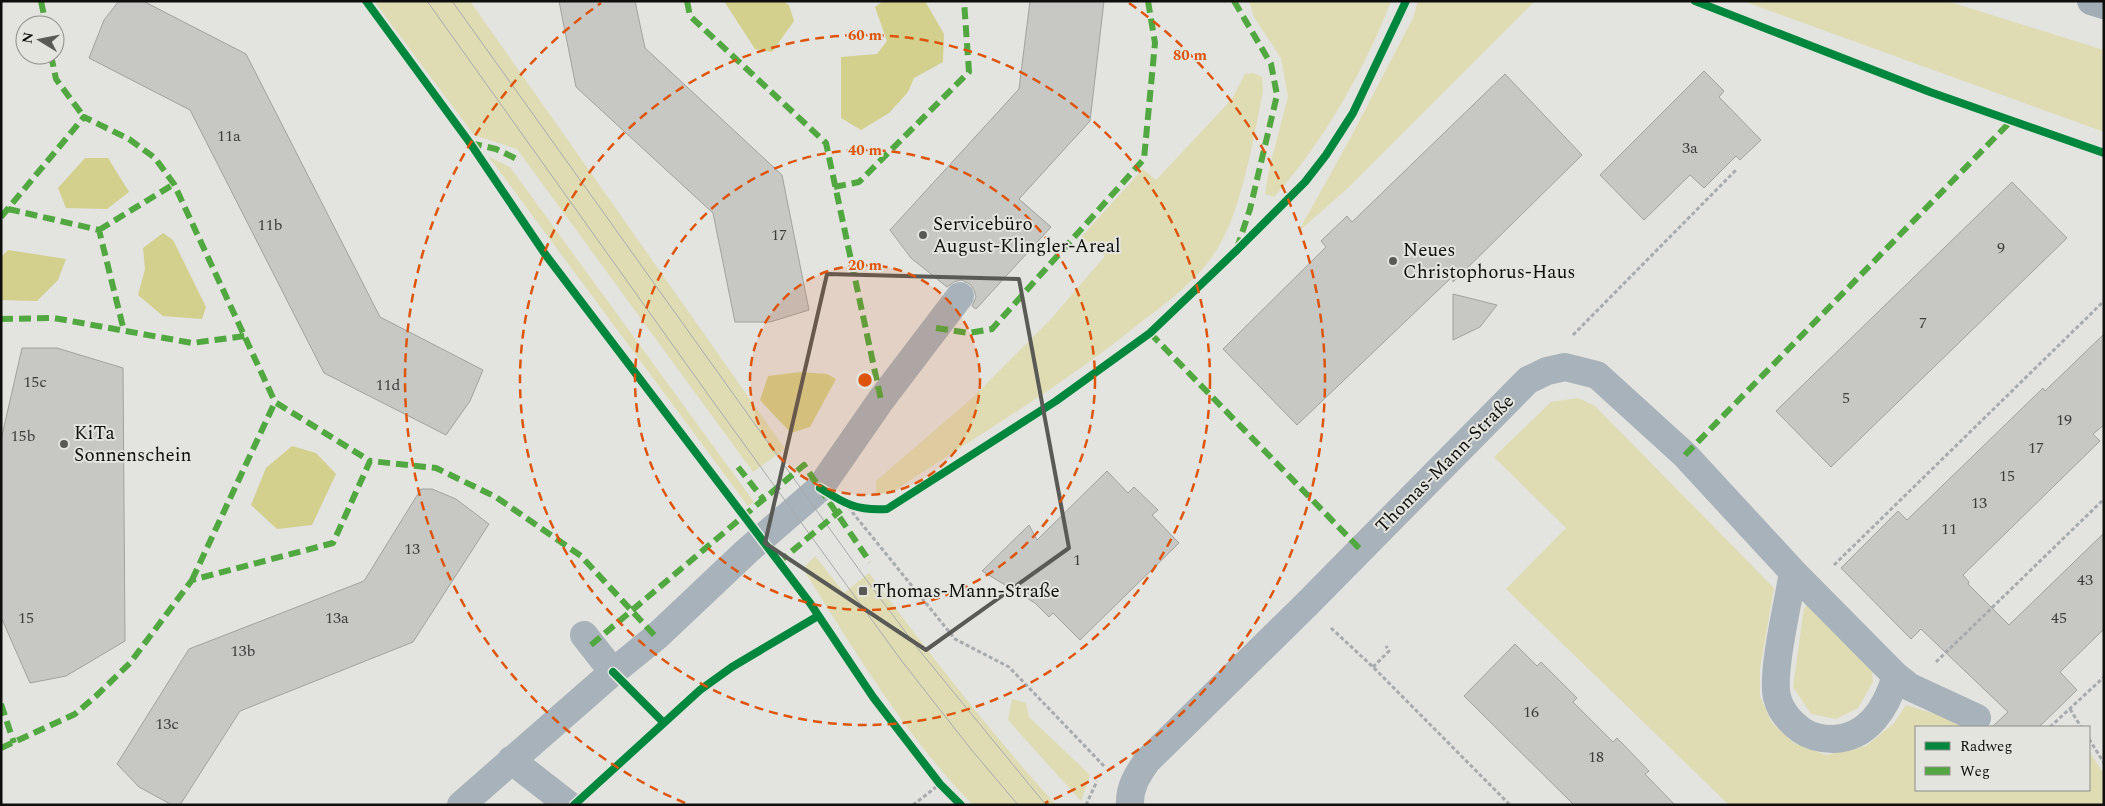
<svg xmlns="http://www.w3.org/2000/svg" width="2105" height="806" font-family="Spectral,serif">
<rect width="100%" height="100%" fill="#e3e3df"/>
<path fill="#dfdcb4" d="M 374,1 L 470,1 L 785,449 L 753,472 L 517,149 L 474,135 Z
M 1249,1 L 1391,1 C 1365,69 1323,143 1274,197 L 1265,194 L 1270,165 L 1288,97 L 1281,58 L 1254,17 Z
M 1418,1 L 1535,1 L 1349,187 L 1298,232 L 1351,137 L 1413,18 Z
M 1743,1 L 1947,1 L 2104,50 L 2104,132 Z
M 1254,73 L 1262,77 L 1263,92 C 1253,139 1242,211 1216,251 C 1196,282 1165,304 1136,326 C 1059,388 974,438 892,492 L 876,494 L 876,481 L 971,399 L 1050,320 L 1105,256 L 1081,237 L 1143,169 L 1156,180 L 1232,99 L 1245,74 Z
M 489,157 L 510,167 L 754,502 L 748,506 Z
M 1578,398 L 1595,406 L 1774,588 L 1760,669 L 1760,696 L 1772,723 L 1794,743 L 1826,755 L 1866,746 L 1894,723 L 1906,705 L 1978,727 L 1916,727 L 1916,790 L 2089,790 L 2089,751 L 2104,774 L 2104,805 L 1729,805 L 1506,589 L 1566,528 L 1494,457 L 1551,402 Z
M 815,556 L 844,593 L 869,573 C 929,653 989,731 1056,805 L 973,805 C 905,736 855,651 803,569 Z
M 1811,602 L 1872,669 L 1873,682 L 1858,708 L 1836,719 L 1811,714 L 1793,687 L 1804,608 Z
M 1012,699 L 1026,703 L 1029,717 L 1090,775 L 1081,801 L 1008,720 Z"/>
<path fill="#d3cf8c" d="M 724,1 L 783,1 L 789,5 L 794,21 L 772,52 L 755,49 Z
M 883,1 L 925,1 L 944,34 L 943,62 L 914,78 L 908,92 L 889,113 L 861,130 L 841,118 L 841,57 L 877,54 L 887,41 L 875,7 Z
M 85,158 L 108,158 L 129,192 L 107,209 L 66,208 L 58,188 Z
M 163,233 L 173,240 L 206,307 L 202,319 L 163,316 L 138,295 L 145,269 L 143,248 Z
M 8,250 L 66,259 L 58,280 L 37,301 L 1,300 L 1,257 Z
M 800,372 L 827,374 L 836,379 L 810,427 L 791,433 L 760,400 L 768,376 Z
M 292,446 L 316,453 L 336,474 L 312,525 L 277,529 L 251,505 L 266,468 Z"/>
<path fill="#c7c7c4" stroke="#a1a19e" d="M 119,1 L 143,1 L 246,54 L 380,317 L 483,370 L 470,401 L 446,435 L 324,373 L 190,110 L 89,58 L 104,20 Z
M 559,1 L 635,1 L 645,48 L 782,175 L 809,310 L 770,322 L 735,322 L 713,213 L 576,87 Z
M 1030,1 L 1104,1 L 1090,121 L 1019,199 L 1051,227 L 976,309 L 972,306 L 976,297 L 974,290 L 970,284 L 961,280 L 954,282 L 947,287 L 911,258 L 890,230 L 1019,89 Z
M 1704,71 L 1724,91 L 1719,97 L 1761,140 L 1740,160 L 1736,156 L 1704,188 L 1690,175 L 1644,220 L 1600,175 Z
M 1505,74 L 1582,155 L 1453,282 L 1453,276 L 1297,425 L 1223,349 L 1326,247 L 1321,241 L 1347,216 L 1352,222 Z
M 2012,182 L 2067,238 L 1831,467 L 1776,411 Z
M 1453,294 L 1497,305 L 1480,327 L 1453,340 Z
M 2104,334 L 2104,425 L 2093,434 L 2100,441 L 1963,575 L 1969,582 L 1968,584 L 2009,625 L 2104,533 L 2104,629 L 2060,672 L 2077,690 L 2039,727 L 1992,727 L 2008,712 L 1921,629 L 1911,639 L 1841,568 L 1898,511 L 1907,520 L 2043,388 L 2045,391 Z
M 22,348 L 57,348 L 123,368 L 125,641 L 66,676 L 30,683 L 1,617 L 1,440 Z
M 1107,471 L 1128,493 L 1134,487 L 1158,510 L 1152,515 L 1179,543 L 1080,640 L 1053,613 L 1049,617 L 1035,603 L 982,571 L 1029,525 L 1037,540 Z
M 421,489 L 432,489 L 456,499 L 489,524 L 413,642 L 240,711 L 180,805 L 172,805 L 139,787 L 117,764 L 189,649 L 364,581 Z
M 1515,644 L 1537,666 L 1541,662 L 1577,698 L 1573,702 L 1613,742 L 1617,738 L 1649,771 L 1645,774 L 1675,805 L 1574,805 L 1464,696 Z"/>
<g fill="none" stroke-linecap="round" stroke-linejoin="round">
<path stroke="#a6abad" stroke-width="3" stroke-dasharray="4 2.5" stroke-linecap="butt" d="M 1573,335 L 1737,169
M 848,507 L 955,639 L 1009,667 L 1104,766
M 1834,565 L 2104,301
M 1331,628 L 1373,667 L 1510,805
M 1936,662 L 2104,499
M 1373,667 L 1389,651 L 1386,646
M 2070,709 L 2081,727
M 2050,727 L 2104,677
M 2089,739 L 2104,763
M 913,805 L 940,784
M 1086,805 L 1097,781"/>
<path stroke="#a8b2ba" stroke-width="28" d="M 1793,572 C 1789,599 1771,673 1777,697 C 1780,710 1790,722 1801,730 C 1811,737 1821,739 1833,739 C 1869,738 1887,706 1896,676
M 584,635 L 613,672
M 511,760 L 569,805
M 461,805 L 613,672 L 656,637 L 747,551 L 820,488 L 881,400 L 960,296
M 1130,805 C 1129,787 1138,774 1147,761 L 1306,605 L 1528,380 L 1547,371 L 1565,367 L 1597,375 L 1685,455 L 1793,572 L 1896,676 L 1910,687 L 1977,718"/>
<path stroke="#a1acb4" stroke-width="28" d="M 2091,1 L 2104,5"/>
<path stroke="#a7abac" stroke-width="1" d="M 427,1 L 712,400 L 901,660 L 970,748 L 1018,805
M 452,1 L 865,578 L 919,650 L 1046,805"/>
<path stroke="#51a841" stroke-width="6" stroke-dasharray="12 6" stroke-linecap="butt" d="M 41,1 L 46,25
M 687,1 L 690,16 L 826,143 L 881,400
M 1234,1 L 1271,64 L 1277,95 L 1250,209 L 1238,245
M 51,55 L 56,79 L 84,117
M 470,143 L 496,149 L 519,160
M 834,187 L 859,182 L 969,72 L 964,1
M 8,209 L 99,230 L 124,331
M 1,217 L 84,117 L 129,139 L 155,158 L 174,184 L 275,402
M 99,230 L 174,184
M 1,319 L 54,318 L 192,343 L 245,336
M 936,328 L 969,333 L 992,329 L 1144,159 L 1155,43 L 1148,1
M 1150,333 L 1360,549
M 1685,455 L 2012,120
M 738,467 L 764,500
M 778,563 L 841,510
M 192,580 L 275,402 L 370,461
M 591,645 L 804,465 L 870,562
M 1,704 L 14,743
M 1,748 L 75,714 L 96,696 L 130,663 L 192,580 L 333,543 L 370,461 L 436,468 L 496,497 L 581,556 L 656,637"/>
<defs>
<path id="cycleway" d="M 366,1 L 470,143 L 545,254 L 810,603 L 873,697 L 940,784 L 961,805
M 1695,1 L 1930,92 L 2104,153
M 820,488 C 845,504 857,511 887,509 L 1056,401 L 1150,333 L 1237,250 L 1305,182 L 1326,155 L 1353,113 L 1406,1
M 613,672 L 664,723
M 574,805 L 700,690 L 732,667 L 818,616"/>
</defs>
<use href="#cycleway" stroke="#e4e4de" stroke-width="11"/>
<use href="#cycleway" stroke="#00873e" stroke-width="8"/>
</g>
<path fill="none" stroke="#595956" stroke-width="4" stroke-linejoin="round" d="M 827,274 L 1019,279 L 1069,548 L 926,650 L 765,543 Z"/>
<circle cx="865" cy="380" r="115" fill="#dd550c" fill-opacity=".12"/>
<g fill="none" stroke="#dd550c" stroke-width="2.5" stroke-dasharray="9 6">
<circle cx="865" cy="380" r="115"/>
<circle cx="865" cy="380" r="230"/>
<circle cx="865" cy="380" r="345"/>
<path d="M685 803A460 460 0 0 1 601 3M1129 3A460 460 0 0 1 1045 803"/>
</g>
<g fill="#595956" stroke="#e4e4de" stroke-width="2">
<circle cx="923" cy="235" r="5"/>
<circle cx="1393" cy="261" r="5"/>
<circle cx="64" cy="444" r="5"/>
<rect x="858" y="586" width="10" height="10" rx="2.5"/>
</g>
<g text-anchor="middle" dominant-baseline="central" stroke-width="4" stroke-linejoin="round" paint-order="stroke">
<g font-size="16" fill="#3c3c3a">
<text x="229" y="136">11a</text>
<text x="1690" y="148">3a</text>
<text x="270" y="225">11b</text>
<text x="779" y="235">17</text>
<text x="2001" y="248">9</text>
<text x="1923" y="323">7</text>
<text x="35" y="382">15c</text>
<text x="388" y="385">11d</text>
<text x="1846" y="398">5</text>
<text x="2064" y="420">19</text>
<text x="23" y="436">15b</text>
<text x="2036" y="448">17</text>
<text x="2007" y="476">15</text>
<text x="1979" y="503">13</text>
<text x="1949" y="529">11</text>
<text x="412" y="549">13</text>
<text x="1077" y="560">1</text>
<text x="2085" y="580">43</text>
<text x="26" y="618">15</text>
<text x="337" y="618">13a</text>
<text x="2059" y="618">45</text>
<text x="243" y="651">13b</text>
<text x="1531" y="712">16</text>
<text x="167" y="724">13c</text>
<text x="1596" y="757">18</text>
</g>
<g font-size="19" fill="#0e0e0c" stroke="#e4e4de" text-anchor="start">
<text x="933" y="224">Servicebüro<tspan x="933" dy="22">August-Klingler-Areal</tspan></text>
<text x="1403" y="250">Neues<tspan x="1403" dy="22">Christophorus-Haus</tspan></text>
<text x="74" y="433">KiTa<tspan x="74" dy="22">Sonnenschein</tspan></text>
<text x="873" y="591">Thomas-Mann-Straße</text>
</g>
<g font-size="19" fill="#0e0e0c" stroke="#e4e4de">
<text transform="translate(1445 464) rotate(-45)">Thomas-Mann-Straße</text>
</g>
</g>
<circle cx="865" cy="380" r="8" fill="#dd550c" stroke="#e4e4de" stroke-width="2.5"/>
<g font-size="15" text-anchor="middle" font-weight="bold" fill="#dd550c" stroke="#e4e4de" stroke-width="4" stroke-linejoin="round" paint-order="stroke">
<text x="865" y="40">60 m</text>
<text x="1190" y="60">80 m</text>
<text x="865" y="155">40 m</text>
<text x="865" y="270">20 m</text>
</g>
<rect width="2105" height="806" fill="none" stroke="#0e0e0c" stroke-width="5"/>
<rect x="1915" y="726" width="175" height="65" fill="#e4e4de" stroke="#8e8e8a"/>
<rect x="1925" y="742" width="25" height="8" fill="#00873e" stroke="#8e8e8a"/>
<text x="1960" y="751" font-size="15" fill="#0e0e0c">Radweg</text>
<rect x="1925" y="767" width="25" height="8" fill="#51a841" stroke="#8e8e8a"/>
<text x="1960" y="776" font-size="15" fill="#0e0e0c">Weg</text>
<g transform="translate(40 40) rotate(280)"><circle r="24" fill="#e4e4de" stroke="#8e8e8a"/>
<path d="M0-4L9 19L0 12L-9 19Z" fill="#595956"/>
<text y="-8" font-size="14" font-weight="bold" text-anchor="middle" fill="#0e0e0c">N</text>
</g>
</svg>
